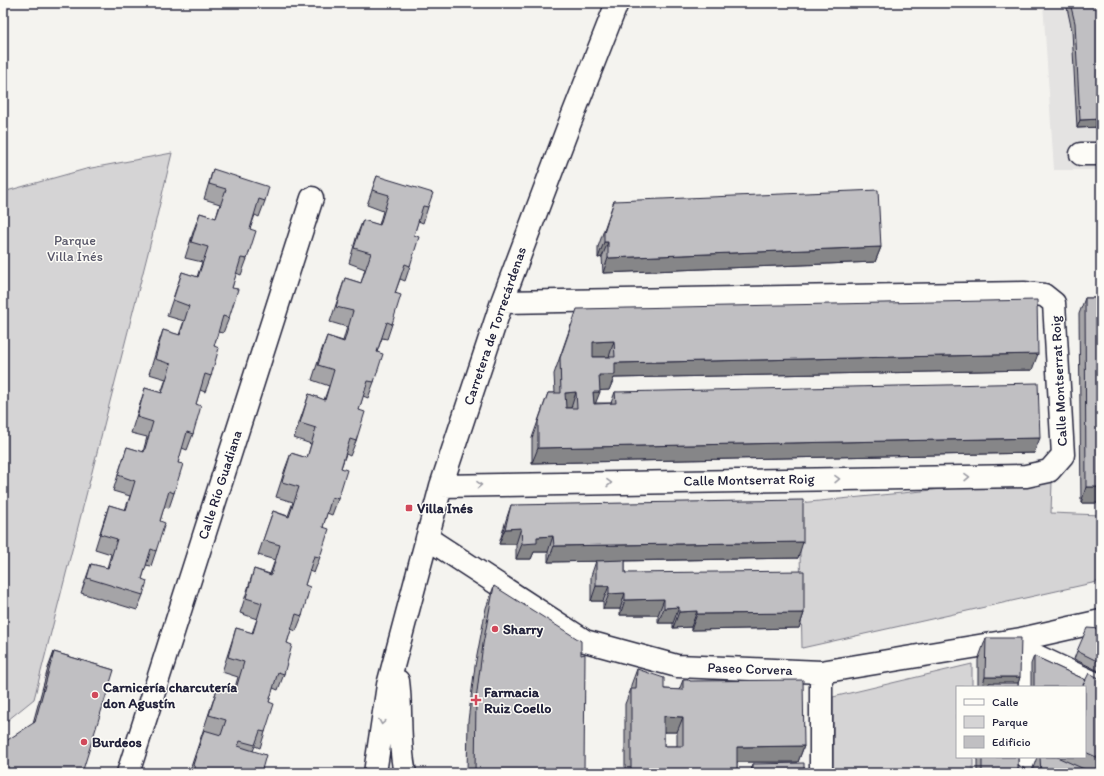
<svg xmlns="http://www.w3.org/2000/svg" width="1104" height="776" font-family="Itim,sans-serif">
<rect width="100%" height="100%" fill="#f4f3ef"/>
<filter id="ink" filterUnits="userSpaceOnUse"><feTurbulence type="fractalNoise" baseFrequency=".025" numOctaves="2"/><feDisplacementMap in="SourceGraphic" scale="8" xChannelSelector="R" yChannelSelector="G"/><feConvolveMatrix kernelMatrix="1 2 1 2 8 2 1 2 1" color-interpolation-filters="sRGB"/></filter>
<g filter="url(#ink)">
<path fill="#e4e3e2" d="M 1043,3 L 1101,3 L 1101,170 L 1054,170 Z"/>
<path fill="#d5d4d5" stroke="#7c7b88" d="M 172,153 L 151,241 L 34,699 L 3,724 L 3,192 L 86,169 Z
M 1052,482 L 1051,513 L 1101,515 L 1101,581 L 802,648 L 799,503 L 943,489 Z
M 972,664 L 972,687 L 957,687 L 957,757 L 973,757 L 973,773 L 833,773 L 833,697 Z"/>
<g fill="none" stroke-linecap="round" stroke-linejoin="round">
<defs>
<path id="minor" d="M 1081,154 L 1101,154
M 441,486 L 1026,476 L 1049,471 L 1063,455 L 1054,303 L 1044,295 L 1024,293 L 502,302
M 427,538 L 585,641 L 677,666 L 821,672 L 1021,639 L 1101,621
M 1021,639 L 1024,650 L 1024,687
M 1024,650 L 1101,686
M 398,681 C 402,711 398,743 405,773
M 1027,757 L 1061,773
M 128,773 L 312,198
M 375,773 L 388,685 L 441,486 L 502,302 L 569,125 L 617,3
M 821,773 L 821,672"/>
</defs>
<use href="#minor" stroke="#22223b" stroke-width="25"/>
<use href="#minor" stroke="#fdfcf7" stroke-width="22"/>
</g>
<path fill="#a5a4a7" stroke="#22223b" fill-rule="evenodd" d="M 1066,3 L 1101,3 L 1101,127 L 1077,128 L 1072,31 Z
M 213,169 L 265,201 L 259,217 L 255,215 L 250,229 L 247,259 L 241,275 L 236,273 L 232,288 L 229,318 L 223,333 L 218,332 L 214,346 L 211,376 L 205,392 L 200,390 L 196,404 L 193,434 L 187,450 L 182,448 L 178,463 L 174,493 L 169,508 L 164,507 L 160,521 L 156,551 L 151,566 L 146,565 L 142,579 L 143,595 L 137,610 L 81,593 L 91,564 L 107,568 L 111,554 L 95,549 L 104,520 L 109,505 L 125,510 L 130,496 L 113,491 L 122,462 L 127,447 L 143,452 L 147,437 L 131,433 L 140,404 L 145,388 L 161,393 L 166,379 L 149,374 L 158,345 L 163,330 L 179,335 L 184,321 L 167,316 L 182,272 L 197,277 L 202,262 L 185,258 L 194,229 L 200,213 L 216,218 L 220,204 L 204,199 Z
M 377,176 L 428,207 L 423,223 L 418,221 L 414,235 L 410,266 L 405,281 L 400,279 L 395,293 L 392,324 L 387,339 L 382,338 L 377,352 L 374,382 L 368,398 L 363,396 L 359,410 L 356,441 L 350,456 L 346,454 L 341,468 L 338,499 L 332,515 L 327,513 L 323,527 L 320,557 L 314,573 L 309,571 L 305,585 L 302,616 L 296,631 L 291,629 L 287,643 L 284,674 L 278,690 L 273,688 L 269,702 L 265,732 L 260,748 L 255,746 L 253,751 L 261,773 L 189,773 L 218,686 L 234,691 L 238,677 L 222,672 L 231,644 L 236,628 L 252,633 L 257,619 L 240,613 L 249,585 L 254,569 L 270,574 L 275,560 L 258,555 L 273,511 L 288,516 L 293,502 L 276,497 L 285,469 L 291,453 L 307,458 L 311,444 L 294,438 L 309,394 L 324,400 L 329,386 L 312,380 L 321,352 L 327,336 L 343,341 L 347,327 L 330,322 L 345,278 L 361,283 L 365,269 L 349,263 L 357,235 L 363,220 L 379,225 L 383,211 L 367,205 Z
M 614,201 L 881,247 L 875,262 L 603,273 L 602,257 L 598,258 L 598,247 Z
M 1085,298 L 1101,298 L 1101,503 L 1081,503 L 1079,314 Z
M 571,325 L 1032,370 L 614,378 L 609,390 L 600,390 L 595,403 L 611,403 L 615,392 L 1034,453 L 532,463 L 532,438 L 548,393 L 555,393 L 554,374 Z
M 511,505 L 798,558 L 625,561 L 625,573 L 804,613 L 799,628 L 691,630 L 691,627 L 673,628 L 673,623 L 658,623 L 658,615 L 620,615 L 620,609 L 603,609 L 603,601 L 591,601 L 591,576 L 596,561 L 548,562 L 548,552 L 534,552 L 531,559 L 516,559 L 516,544 L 499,544 L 506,520 Z
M 494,586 L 584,773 L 467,773 L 468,721 L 475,666 L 486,608 Z
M 1101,629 L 1101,672 L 1074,659 L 1077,651 Z
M 986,638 L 1020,677 L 1018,683 L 1018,687 L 978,687 L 978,660 Z
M 54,652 L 114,670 L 33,723 L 48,668 Z
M 1034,656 L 1086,680 L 1101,679 L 1101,773 L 1032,773 L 1032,771 L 1037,757 L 1085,757 L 1085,687 L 1031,687 L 1031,664 Z
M 637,669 L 664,689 L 679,690 L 683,680 L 690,681 L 804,746 L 798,762 L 737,762 L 737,773 L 625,773 L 625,704 L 631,689 L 631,685 ZM 664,732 L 677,732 L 677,746 L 664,746 Z
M 977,757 L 1018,757 L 1018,773 L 977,773 Z
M 753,764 L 804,773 L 750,773 Z"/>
<path fill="#868688" stroke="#22223b" d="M 1101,119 L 1101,127 L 1077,128 L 1080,120 Z
M 604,242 L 608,242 L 602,257 L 598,258 Z
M 881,247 L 875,262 L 603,273 L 608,258 Z
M 614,341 L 609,357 L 587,357 L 593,342 Z
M 1038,354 L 1032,370 L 614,378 L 609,390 L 594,391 L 599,375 L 615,363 Z
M 576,392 L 571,408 L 560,408 L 565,393 Z
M 593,392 L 600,392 L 594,407 Z
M 1040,438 L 1034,453 L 532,463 L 538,448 Z
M 1086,487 L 1101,487 L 1101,503 L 1081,503 Z
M 521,528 L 516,544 L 499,544 L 505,529 Z
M 553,536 L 548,552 L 534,552 L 531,559 L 516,559 L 522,544 L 537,537 Z
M 803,542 L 798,558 L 548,562 L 554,546 Z
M 596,586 L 609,586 L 603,601 L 591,601 Z
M 625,593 L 620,609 L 603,609 L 609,594 Z
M 664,599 L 658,615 L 620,615 L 625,600 Z
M 679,607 L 673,623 L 658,623 L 664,608 Z
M 697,611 L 691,627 L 673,628 L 679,612 Z
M 804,613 L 799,628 L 691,630 L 697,614 Z
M 985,677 L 1020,677 L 1017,687 L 989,683 L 988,687 L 982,687 Z
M 664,716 L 683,717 L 677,732 L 659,732 Z
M 804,746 L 798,762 L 731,762 L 737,747 Z"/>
<path fill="#c0bfc2" stroke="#22223b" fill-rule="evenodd" d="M 1070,3 L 1101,3 L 1101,119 L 1080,120 L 1075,23 Z
M 213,169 L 269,187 L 265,201 L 259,199 L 250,229 L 256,231 L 247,259 L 241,258 L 232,288 L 238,289 L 229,318 L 223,316 L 214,346 L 219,348 L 211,376 L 205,374 L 196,404 L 201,406 L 193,434 L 187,432 L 178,463 L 183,464 L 174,493 L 169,491 L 160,521 L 165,523 L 156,551 L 151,549 L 142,579 L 147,581 L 143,595 L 87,578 L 91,564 L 108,568 L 117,539 L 100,534 L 105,519 L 109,505 L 126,510 L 135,481 L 118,475 L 127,447 L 144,452 L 153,422 L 137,417 L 145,388 L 162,393 L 171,364 L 155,359 L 163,330 L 180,335 L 189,306 L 173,300 L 182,272 L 198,277 L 208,247 L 191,242 L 200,213 L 216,218 L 226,189 L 209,184 Z
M 377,176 L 433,193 L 428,207 L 423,206 L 414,235 L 419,237 L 410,266 L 405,264 L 395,293 L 401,295 L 392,324 L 387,322 L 377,352 L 383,354 L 374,382 L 368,381 L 359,410 L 365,412 L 356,441 L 350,439 L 341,468 L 347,470 L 338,499 L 332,497 L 323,527 L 329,529 L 320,557 L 314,556 L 305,585 L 310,587 L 302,616 L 296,614 L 287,643 L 292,645 L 284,674 L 278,672 L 269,702 L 274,704 L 265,732 L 260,731 L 255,745 L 240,741 L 238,746 L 266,755 L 261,773 L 199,773 L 193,765 L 204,730 L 221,735 L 226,720 L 209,715 L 218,686 L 235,692 L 244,662 L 228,657 L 236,628 L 253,633 L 262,603 L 246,598 L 254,569 L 271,575 L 280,545 L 263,540 L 273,511 L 289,517 L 299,487 L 282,482 L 291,453 L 307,458 L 316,428 L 300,423 L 309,394 L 325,400 L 334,370 L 318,365 L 327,336 L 344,342 L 353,311 L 336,307 L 345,278 L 361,283 L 371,253 L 354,248 L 363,220 L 380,225 L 389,195 L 372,190 Z
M 878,190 L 881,247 L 608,258 L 608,242 L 604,242 L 604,232 L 614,201 Z
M 1085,298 L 1101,298 L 1101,487 L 1086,487 Z
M 1037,300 L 1038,354 L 615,363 L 615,375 L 599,375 L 600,392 L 593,392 L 594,404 L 616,403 L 615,392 L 1038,383 L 1040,438 L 538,448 L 538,422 L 548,393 L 561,393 L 560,358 L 577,309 ZM 614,341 L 615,357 L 593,357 L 593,342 ZM 576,392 L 577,408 L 566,408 L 565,393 Z
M 803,500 L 803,542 L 554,546 L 553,536 L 537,537 L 537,543 L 522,544 L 521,528 L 505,529 L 511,505 Z
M 625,560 L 625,573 L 804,571 L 804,613 L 697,614 L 697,611 L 679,612 L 679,607 L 664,608 L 664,599 L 625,600 L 625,593 L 609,594 L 609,586 L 596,586 L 596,561 Z
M 494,586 L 581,641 L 581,655 L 585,654 L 584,773 L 475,773 L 476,700 L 483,644 Z
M 1087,628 L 1101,629 L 1101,663 L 1077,651 Z
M 986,638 L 1021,638 L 1020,677 L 985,677 Z
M 54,652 L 114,670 L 82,773 L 3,773 L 3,743 L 35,722 Z
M 1034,656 L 1086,680 L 1082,687 L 1034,687 Z
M 637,669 L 664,678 L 664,689 L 683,690 L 683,680 L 689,680 L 690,681 L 803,680 L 804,746 L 737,747 L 737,773 L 631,773 L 631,689 L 636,689 ZM 664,716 L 683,717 L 683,746 L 664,746 Z
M 1089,673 L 1101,679 L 1101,759 L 1085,752 L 1085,687 L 1082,687 Z
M 989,683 L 1018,683 L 1018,687 L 989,687 Z
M 982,757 L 1018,757 L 1018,773 L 982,773 Z
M 1040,757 L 1057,757 L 1093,773 L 1041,773 Z
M 804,763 L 804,773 L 753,773 L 753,764 Z"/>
<defs><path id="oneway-chevron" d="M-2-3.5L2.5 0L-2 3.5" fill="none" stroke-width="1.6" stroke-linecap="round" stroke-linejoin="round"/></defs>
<g stroke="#9a9aa2">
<use href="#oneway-chevron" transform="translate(967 477) rotate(-1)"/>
<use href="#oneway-chevron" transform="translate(837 479) rotate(-1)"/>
<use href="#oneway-chevron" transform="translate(609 483) rotate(-1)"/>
<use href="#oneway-chevron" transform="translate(479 485) rotate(-1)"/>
<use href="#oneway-chevron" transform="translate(382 722) rotate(99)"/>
</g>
</g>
<g fill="#d1495b" stroke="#fdfcf7" stroke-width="1.5">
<rect x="405" y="504" width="8" height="8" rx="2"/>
<circle cx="495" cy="629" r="4"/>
<circle cx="95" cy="695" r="4"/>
<path d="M474 694h4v4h4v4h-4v4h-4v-4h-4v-4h4z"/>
<circle cx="84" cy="742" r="4"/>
</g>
<g text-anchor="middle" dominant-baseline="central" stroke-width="3" stroke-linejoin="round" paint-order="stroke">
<g font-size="14" fill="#585769" stroke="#fdfcf7">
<text x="75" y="240">Parque<tspan x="75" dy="16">Villa Inés</tspan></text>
</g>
<g font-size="14" fill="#22223b" stroke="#fdfcf7">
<text transform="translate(495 326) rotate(-71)">Carretera de Torrecárdenas</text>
<text transform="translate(1059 381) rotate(-93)">Calle Montserrat Roig</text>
<text transform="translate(749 480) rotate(-1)">Calle Montserrat Roig</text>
<text transform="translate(220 485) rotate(-72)">Calle Río Guadiana</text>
<text transform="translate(750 669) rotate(2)">Paseo Corvera</text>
</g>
<g font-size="14" font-weight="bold" fill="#22223b" stroke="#fdfcf7" text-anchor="start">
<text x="417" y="508">Villa Inés</text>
<text x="503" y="629">Sharry</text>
<text x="103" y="687">Carnicería charcutería<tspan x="103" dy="16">don Agustín</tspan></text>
<text x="484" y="692">Farmacia<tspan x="484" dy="16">Ruiz Coello</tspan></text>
<text x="92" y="742">Burdeos</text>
</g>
</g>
<rect width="1104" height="776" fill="none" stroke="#fdfcf7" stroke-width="16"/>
<rect x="8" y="8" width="1088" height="760" fill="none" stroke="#22223b" stroke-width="1.5" filter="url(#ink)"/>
<rect x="956" y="686" width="130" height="72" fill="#fdfcf7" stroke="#a5a5ac"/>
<rect x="964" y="699" width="20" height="6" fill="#fdfcf7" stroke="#a5a5ac"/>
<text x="992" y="706" font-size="12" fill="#22223b">Calle</text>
<rect x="964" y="716" width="20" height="12" fill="#d5d4d5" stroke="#a5a5ac"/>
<text x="992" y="726" font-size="12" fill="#22223b">Parque</text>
<rect x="964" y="736" width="20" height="12" fill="#c0bfc2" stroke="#a5a5ac"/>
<text x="992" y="746" font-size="12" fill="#22223b">Edificio</text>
</svg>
